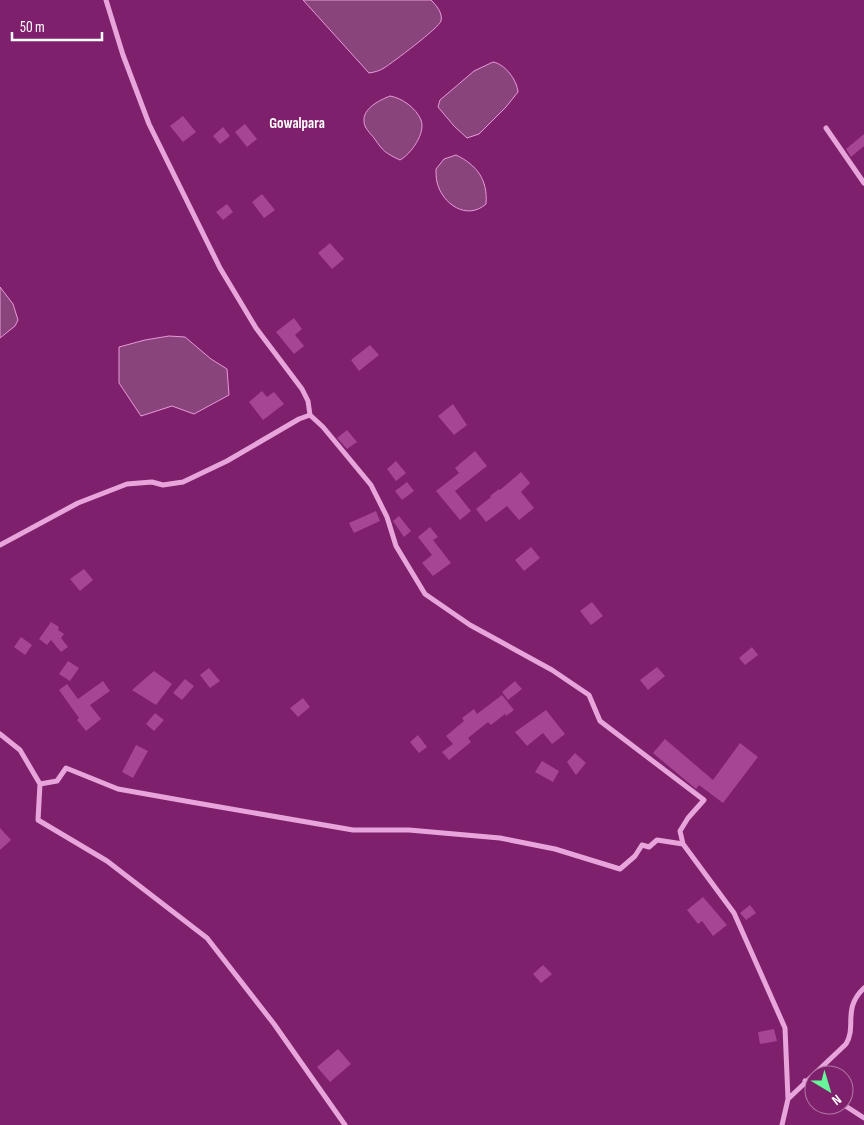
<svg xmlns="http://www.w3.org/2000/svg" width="864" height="1125" font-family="'Sofia Sans Condensed',sans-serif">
<rect width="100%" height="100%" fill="#7f206c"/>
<path fill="#8a447c" stroke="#e999db" d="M 303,0 L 431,0 C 436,5 443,13 441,21 C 440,27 392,63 384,68 C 379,71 375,72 369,73 Z
M 493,62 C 505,64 517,80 518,92 L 506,107 L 479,134 L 467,138 L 454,126 L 438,107 L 440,100 L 474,71 Z
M 390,96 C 402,98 416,108 421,120 C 426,133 411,154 400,160 C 385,153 383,151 374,138 C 370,133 364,128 364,121 C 363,108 380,100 390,96 Z
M 456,155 C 477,165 488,180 486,204 C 467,221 442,204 437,182 C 436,178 436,173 436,169 L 444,159 Z
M 0,287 L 13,304 L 18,320 L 15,326 L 0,338 Z
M 169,336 L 185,337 L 211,359 L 227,369 L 229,395 L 194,414 L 172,406 L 141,416 L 119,383 L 119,347 L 145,340 Z"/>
<path fill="#a64594" d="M 183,116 L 196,132 L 183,142 L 170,126 Z
M 245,124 L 257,139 L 247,147 L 235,132 Z
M 223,127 L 230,136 L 220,144 L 213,136 Z
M 864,134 L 864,146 L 851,157 L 846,149 Z
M 262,194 L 275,210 L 264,218 L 252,202 Z
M 227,204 L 233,212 L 223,220 L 216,212 Z
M 330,243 L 344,259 L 332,269 L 318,253 Z
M 294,318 L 302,329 L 295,335 L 304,346 L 294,354 L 276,332 Z
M 370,345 L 379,355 L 359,371 L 351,360 Z
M 262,391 L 267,397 L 274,392 L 284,404 L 263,420 L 249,402 Z
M 453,404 L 467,425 L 454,435 L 438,416 Z
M 347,430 L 357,442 L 347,449 L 337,438 Z
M 475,451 L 487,466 L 455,491 L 471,511 L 460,520 L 436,491 L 459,473 L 455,468 Z
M 396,461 L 406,473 L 396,481 L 387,469 Z
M 521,472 L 530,483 L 521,492 L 534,508 L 519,520 L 507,506 L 486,522 L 476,509 L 491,497 L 490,496 L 499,489 L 500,490 Z
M 407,482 L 414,491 L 402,500 L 395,491 Z
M 376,511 L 380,521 L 354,533 L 349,523 Z
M 399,516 L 411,531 L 404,537 L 393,521 Z
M 430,527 L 438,537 L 433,540 L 451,563 L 433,576 L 422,563 L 432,555 L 418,537 Z
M 531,547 L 540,558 L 524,571 L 515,560 Z
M 84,569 L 93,580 L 80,591 L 70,579 Z
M 592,602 L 603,616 L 591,625 L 580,611 Z
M 51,622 L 59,627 L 58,630 L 64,634 L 61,638 L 68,647 L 61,652 L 51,640 L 47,645 L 39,639 Z
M 21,637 L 32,645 L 25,655 L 14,647 Z
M 752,647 L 758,655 L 745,665 L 739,658 Z
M 68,661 L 79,668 L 70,681 L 59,674 Z
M 657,667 L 665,676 L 648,690 L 640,680 Z
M 209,668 L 220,681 L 210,688 L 200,675 Z
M 154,671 L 172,684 L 156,705 L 132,690 Z
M 185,679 L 194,686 L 182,700 L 173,693 Z
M 103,681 L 110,691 L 90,705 L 101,719 L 86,731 L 77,720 L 79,718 L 59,690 L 67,684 L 78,699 Z
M 515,681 L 522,689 L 508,700 L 502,692 Z
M 502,695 L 514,710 L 506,716 L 505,714 L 491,725 L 488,722 L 468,738 L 471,742 L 449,760 L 442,752 L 453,744 L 446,736 L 464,721 L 462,718 L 474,709 L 477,714 Z
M 303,698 L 310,707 L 298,717 L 290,708 Z
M 546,710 L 565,734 L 552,744 L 543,733 L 527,746 L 515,732 Z
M 155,713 L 164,720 L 154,731 L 146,724 Z
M 418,735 L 427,747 L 419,753 L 410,742 Z
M 665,739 L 713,780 L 740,743 L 758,757 L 723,803 L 699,785 L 696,789 L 653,753 Z
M 136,745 L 148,751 L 133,778 L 122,772 Z
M 575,753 L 586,763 L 576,775 L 567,762 Z
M 542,761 L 559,771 L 553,782 L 535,772 Z
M 0,828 L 11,840 L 0,850 Z
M 703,897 L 727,925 L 713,936 L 702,921 L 698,924 L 687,910 Z
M 750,905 L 756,913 L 746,920 L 740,913 Z
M 543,965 L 552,974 L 541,983 L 533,974 Z
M 774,1029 L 777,1041 L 760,1044 L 758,1032 Z
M 338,1049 L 351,1064 L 330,1082 L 317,1067 Z"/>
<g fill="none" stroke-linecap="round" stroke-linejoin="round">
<path stroke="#e7a5db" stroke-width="5" d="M 106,0 L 123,55 L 149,124 L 220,268 L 256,328 L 302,389 L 308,401 L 310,415
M 826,128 L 864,183
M 0,545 L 78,503 L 127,484 L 152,482 L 163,485 L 183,482 L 227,461 L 299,419 L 310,415 L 323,427 L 371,485 L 387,517 L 396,546 L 425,594 L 470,625 L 552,670 L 589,695 L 600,721 L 704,800 L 688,818 L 680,831 L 683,844 L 734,913 L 785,1028 L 788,1099 L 782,1125
M 0,734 L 20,750 L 40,784 L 38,820 L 107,861 L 207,938 L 274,1024 L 345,1125
M 40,784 L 57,781 L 66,768 L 118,789 L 191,802 L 353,830 L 409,830 L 500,838 L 555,849 L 620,869 L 635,856 L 642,845 L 649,847 L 657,840 L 683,844
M 805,1081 L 814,1087
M 788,1099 L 846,1044 C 857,1026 842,1009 864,988
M 844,1105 L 864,1118"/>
</g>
<g text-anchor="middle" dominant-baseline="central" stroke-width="4" stroke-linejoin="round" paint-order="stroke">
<g font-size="15" font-weight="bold" fill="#fff" stroke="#7f206c">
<text x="297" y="123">Gowalpara</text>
</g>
</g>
<g transform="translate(829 1090) rotate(142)"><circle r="24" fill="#7f206c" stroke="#b279a7"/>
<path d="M0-4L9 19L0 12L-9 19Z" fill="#66f598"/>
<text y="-8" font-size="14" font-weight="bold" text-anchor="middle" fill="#ffffff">N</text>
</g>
<path d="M12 32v8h90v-8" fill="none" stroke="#ffffff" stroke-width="2.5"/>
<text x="20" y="32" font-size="15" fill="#ffffff" stroke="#7f206c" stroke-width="4" paint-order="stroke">50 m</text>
</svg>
